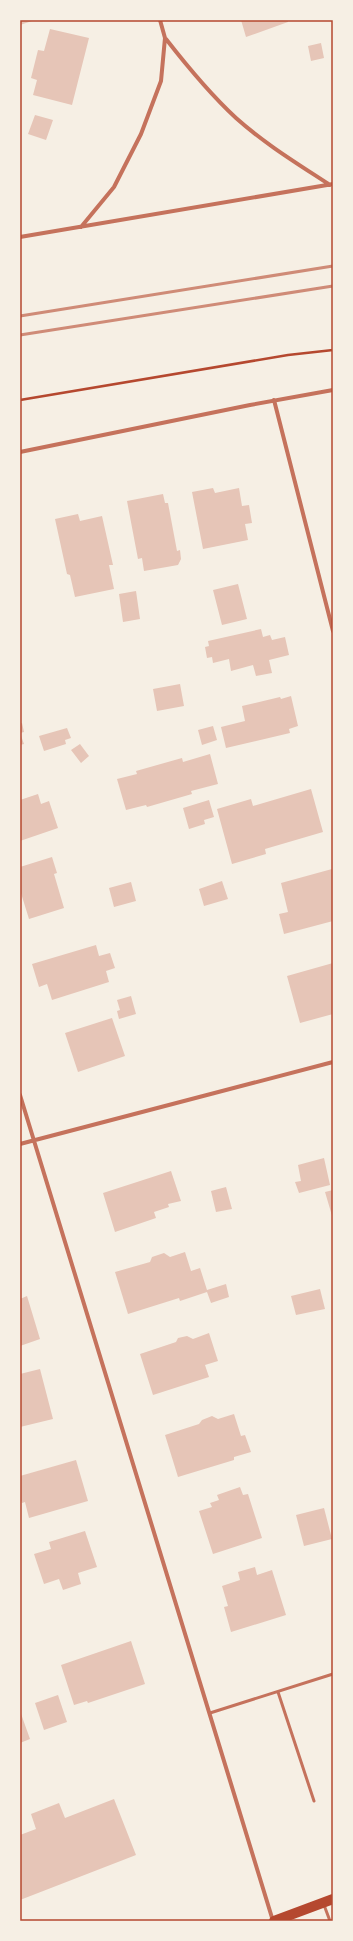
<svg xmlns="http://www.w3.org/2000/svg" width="353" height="1941" font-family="'Noto Serif',serif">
<rect width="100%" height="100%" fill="#f6efe4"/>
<path fill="#e6c5b7" d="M 20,20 L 32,20 L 32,21 L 20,25 Z
M 241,20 L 288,20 L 288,22 L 246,37 Z
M 50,29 L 89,38 L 72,105 L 33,95 L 37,80 L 31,78 L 38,50 L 44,51 Z
M 321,43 L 324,58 L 311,61 L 308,46 Z
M 35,115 L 53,120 L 46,140 L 28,134 Z
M 213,488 L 215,493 L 239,488 L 242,506 L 249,505 L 252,523 L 245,524 L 248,540 L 203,549 L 192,492 Z
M 163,494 L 165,503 L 168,503 L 177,551 L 180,550 L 181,559 L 178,565 L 144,571 L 142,558 L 138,559 L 127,501 Z
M 78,514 L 80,521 L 102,516 L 113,565 L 109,565 L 114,589 L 75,597 L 70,575 L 67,574 L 55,519 Z
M 238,584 L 247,619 L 222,625 L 213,590 Z
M 136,591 L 140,619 L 123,622 L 119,594 Z
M 261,629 L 263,637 L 270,635 L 272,640 L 285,637 L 289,655 L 269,660 L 272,673 L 256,676 L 253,665 L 231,671 L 229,659 L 213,663 L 212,657 L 207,658 L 205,647 L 209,646 L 208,641 Z
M 180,684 L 184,706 L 157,711 L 153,689 Z
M 291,696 L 298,726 L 289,729 L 290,733 L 226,748 L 221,727 L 245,721 L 242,706 L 280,697 L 281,699 Z
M 22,723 L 24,732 L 20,733 L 24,744 L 20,745 L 20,724 Z
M 213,726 L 217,740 L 202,745 L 198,730 Z
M 67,728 L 71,738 L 65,740 L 66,744 L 44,751 L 39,736 Z
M 80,744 L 89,756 L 81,763 L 71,750 Z
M 210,754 L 218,784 L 191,791 L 192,794 L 147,807 L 146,805 L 126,810 L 117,779 L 137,774 L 136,771 L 182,758 L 183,762 Z
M 311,789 L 323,832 L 265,849 L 266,854 L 232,864 L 217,809 L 251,799 L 253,806 Z
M 38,794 L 41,804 L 49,801 L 58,828 L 20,841 L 20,800 Z
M 209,800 L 214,817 L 204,820 L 205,824 L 189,829 L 183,808 Z
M 52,857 L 57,873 L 54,874 L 64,908 L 29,919 L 20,890 L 20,867 Z
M 332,869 L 333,921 L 284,934 L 279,914 L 288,912 L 281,883 Z
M 222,881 L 228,899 L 204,906 L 199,889 Z
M 131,882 L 136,901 L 114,907 L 109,888 Z
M 96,945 L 99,956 L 110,953 L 115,968 L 106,971 L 109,982 L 52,1000 L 47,984 L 39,987 L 32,964 Z
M 333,963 L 333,1014 L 300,1023 L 287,976 Z
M 131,996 L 136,1014 L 119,1019 L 117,1011 L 120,1010 L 117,1000 Z
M 112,1018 L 125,1056 L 78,1072 L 65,1033 Z
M 324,1158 L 330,1185 L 299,1193 L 295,1182 L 301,1181 L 298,1165 Z
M 171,1171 L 181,1201 L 168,1204 L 169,1207 L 154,1212 L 156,1218 L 115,1232 L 103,1193 Z
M 226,1187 L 232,1209 L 216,1212 L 211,1191 Z
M 333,1190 L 333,1219 L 325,1192 Z
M 185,1252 L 191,1271 L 200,1268 L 207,1290 L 226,1284 L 229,1297 L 211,1303 L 207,1292 L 180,1301 L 179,1298 L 128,1314 L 115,1272 L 150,1262 L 152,1257 L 164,1253 L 170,1257 Z
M 320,1289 L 325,1309 L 296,1315 L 291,1296 Z
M 27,1296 L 40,1339 L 20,1346 L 20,1299 Z
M 209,1333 L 218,1361 L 205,1365 L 209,1377 L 153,1395 L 140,1354 L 176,1342 L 178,1338 L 187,1336 L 193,1339 Z
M 40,1369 L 53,1419 L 20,1427 L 20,1374 Z
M 234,1414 L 241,1436 L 245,1435 L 251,1452 L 234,1457 L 234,1460 L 178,1477 L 165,1435 L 199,1424 L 202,1420 L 212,1416 L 218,1419 Z
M 76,1460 L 88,1501 L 29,1518 L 25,1502 L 22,1503 L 20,1497 L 20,1476 Z
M 240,1487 L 243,1495 L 248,1494 L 262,1538 L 213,1554 L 199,1511 L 212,1507 L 210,1503 L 219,1500 L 217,1495 Z
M 324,1508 L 332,1539 L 304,1546 L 296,1515 Z
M 85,1531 L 97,1567 L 78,1573 L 81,1584 L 63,1590 L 59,1579 L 44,1584 L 34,1554 L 51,1549 L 49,1542 Z
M 255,1567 L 257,1575 L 272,1570 L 286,1615 L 231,1632 L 224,1607 L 228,1606 L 222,1586 L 240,1580 L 238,1572 Z
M 131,1641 L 145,1684 L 88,1703 L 87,1701 L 74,1705 L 61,1665 Z
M 58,1695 L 67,1722 L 44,1730 L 35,1703 Z
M 20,1711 L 30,1739 L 20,1743 Z
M 114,1799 L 136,1855 L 20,1900 L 20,1835 L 36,1829 L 31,1814 L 59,1803 L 65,1818 Z"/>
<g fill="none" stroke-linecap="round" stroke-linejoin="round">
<path stroke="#b5482f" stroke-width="2.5" d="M 20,400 L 288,355 L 333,350"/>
<path stroke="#c5725c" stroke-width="3" d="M 278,1692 L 314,1801
M 210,1713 L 333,1674
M 324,1905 L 330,1921"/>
<path stroke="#c5725c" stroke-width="4" d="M 166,39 C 187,66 210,94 236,118 C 265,144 298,164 330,185
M 81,227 L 114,187 L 141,134 L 161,81 L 165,38 L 160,20
M 20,237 L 333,184
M 274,400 L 333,631
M 20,452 L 250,405 L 333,390
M 20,1095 L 273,1921
M 20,1144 L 333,1062"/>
<path stroke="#b5482f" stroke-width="10" d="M 274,1921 L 333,1899"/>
<path stroke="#cf8b77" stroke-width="3" d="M 20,316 L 333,266
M 20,335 L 333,286"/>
</g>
<rect width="353" height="1941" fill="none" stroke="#f6efe4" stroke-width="42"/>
<rect x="21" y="21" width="311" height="1899" fill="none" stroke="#b5482f" stroke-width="1.5"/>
</svg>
